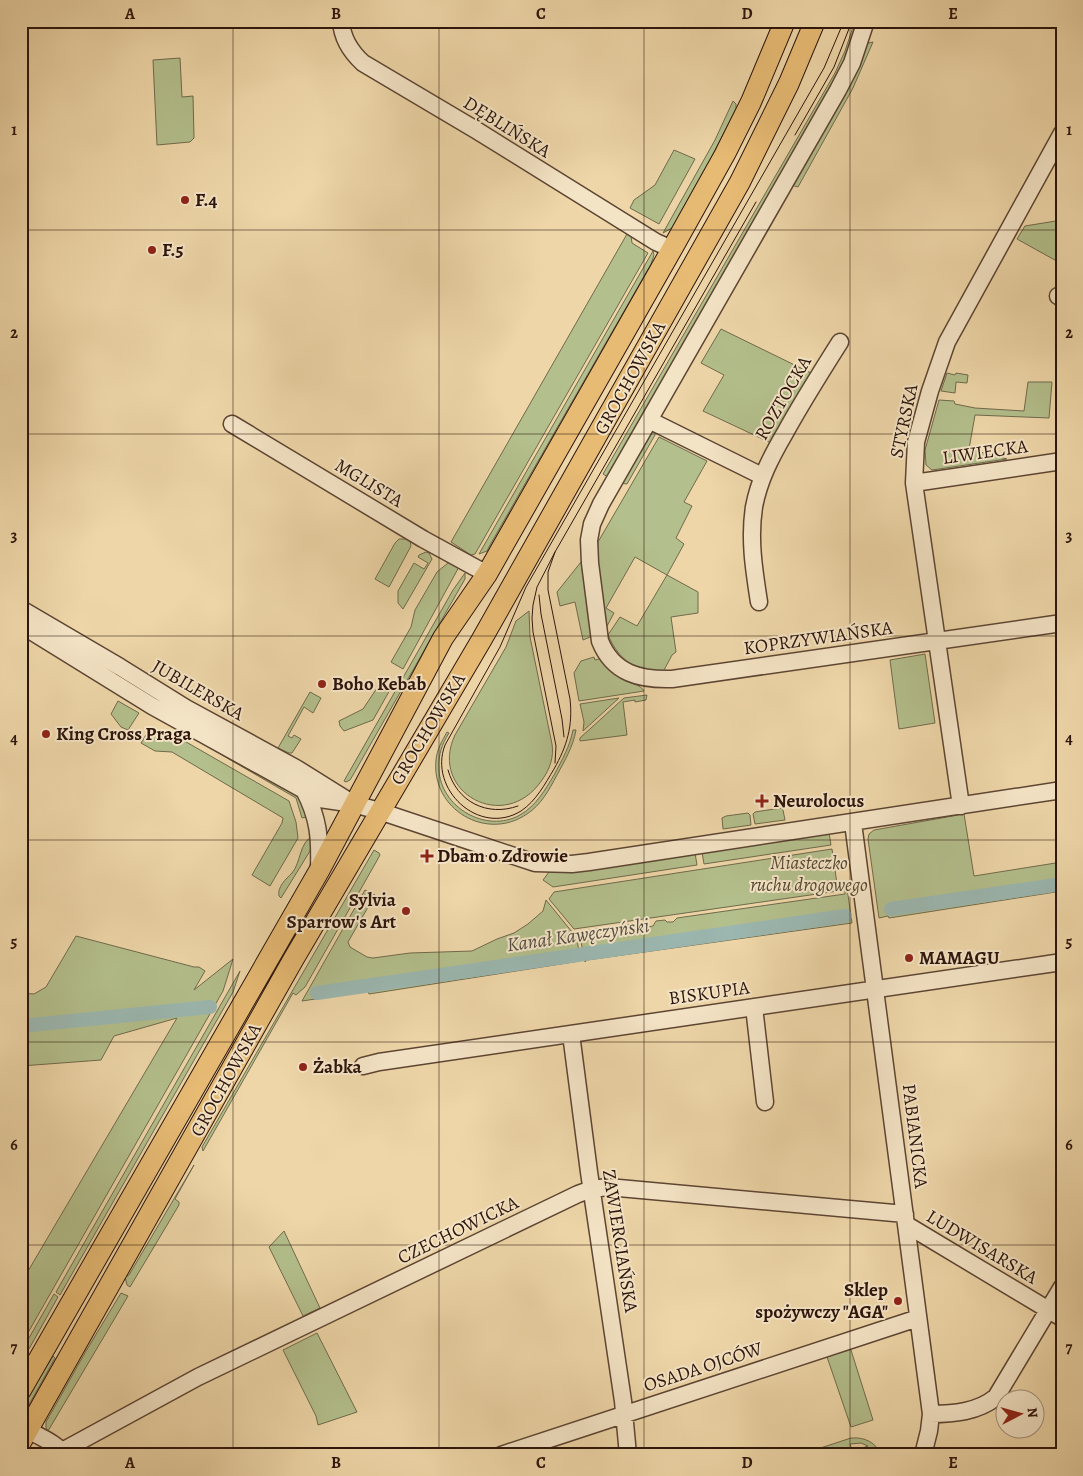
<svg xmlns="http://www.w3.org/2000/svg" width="1083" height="1476" font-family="Alegreya,serif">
<rect width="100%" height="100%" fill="#eed6a8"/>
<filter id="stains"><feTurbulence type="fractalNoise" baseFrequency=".004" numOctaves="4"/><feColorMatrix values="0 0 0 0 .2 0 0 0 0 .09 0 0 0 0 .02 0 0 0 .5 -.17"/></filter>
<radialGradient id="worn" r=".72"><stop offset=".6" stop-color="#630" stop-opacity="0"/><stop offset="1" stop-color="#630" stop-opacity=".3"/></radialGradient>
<path fill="#b3bf8c" stroke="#706a4c" d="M 855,21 L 860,21 L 851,52 L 608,477 L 603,474 L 835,73 L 845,51 Z
M 873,42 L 853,88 L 798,187 L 791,185 L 868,43 Z
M 180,58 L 182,97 L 193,96 L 194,138 L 190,142 L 157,145 L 153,60 Z
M 733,101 L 736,104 L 736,109 L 707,166 L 672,228 L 663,233 L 715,140 Z
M 674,150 L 695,159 L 659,224 L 630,208 L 634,200 L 655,185 Z
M 1062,220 L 1062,264 L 1017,239 L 1025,226 Z
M 627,234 L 631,236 L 632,243 L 648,253 L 475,554 L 471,555 L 451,542 Z
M 653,251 L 654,255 L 651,264 L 490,545 L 487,551 L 479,554 Z
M 721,329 L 813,374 L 771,443 L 703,411 L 724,375 L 701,363 Z
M 956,373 L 968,375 L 967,383 L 956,382 L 955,393 L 941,391 L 947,373 L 955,375 Z
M 1028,382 L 1052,382 L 1049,418 L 975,415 L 969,449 L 1007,459 L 932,470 L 926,465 L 925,450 L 939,400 L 954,401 L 955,404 L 975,408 L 1024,411 Z
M 655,431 L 655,435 L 627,484 L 619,483 L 649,434 Z
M 659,437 L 707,461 L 684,502 L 692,506 L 676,538 L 684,544 L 667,575 L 698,592 L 698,613 L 671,617 L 676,652 L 672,655 L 663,672 C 635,670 620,662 608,635 L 620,617 L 637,626 L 667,575 L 635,557 L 606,608 L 614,613 L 606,628 L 597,553 L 598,542 Z
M 399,539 L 407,539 L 410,541 L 411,546 L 389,587 L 375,579 L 395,543 Z
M 426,552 L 429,553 L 432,559 L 403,609 L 398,603 L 398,591 L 414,563 L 424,569 L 428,563 L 418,557 L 419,555 Z
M 581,562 L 592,633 L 590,637 L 583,640 L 575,602 L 560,606 L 557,592 Z
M 448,563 L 454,563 L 460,565 L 403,669 L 391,662 L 411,627 L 415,610 L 437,572 Z
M 465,573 L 465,579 L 353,775 L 350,780 L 346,782 L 344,781 L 453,590 Z
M 529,611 L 530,637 L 552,744 C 554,757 550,769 542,780 C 505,835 428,792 455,735 L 506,647 L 516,621 Z
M 925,654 L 935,723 L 899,729 L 890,660 Z
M 594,657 L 595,660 L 599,659 C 608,665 614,675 624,680 C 631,684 640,684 644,691 L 579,701 L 574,673 L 581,661 Z
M 381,682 L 391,688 L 373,720 L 344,731 L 340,726 L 339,721 L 363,709 Z
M 310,692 L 321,698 L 313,713 L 304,707 L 288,736 L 292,738 L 294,735 L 301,739 L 292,753 L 289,753 L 278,748 Z
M 647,695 L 646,700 L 635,702 L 635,700 L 623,702 L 627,735 L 580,741 L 580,738 L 624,698 Z
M 619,698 L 583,731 L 584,722 L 580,704 Z
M 118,701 L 139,713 L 128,730 L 121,727 L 111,714 Z
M 149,730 L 167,731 L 289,801 L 296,822 L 298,838 L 270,886 L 252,875 L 282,823 L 283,818 L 172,752 L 155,751 L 141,743 Z
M 179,730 L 296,794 L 300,798 L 310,816 L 302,818 L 296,798 Z
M 573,730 L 576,730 C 573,747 565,760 557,775 C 549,790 541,805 527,814 C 486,842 431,809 436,760 C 437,749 442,741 447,732 L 449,733 C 442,744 438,755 439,769 C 440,807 486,834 520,815 C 536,806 545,790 554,775 C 562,760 570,746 573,730 Z
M 781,808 L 783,810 L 785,820 L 755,824 L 753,814 L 755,812 Z
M 748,813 L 750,815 L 751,825 L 723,829 L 722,818 L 726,816 Z
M 964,814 L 974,876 L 1062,862 L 1062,891 L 889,918 L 888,916 L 879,918 L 868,839 L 869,834 L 874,830 Z
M 829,833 L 831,845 L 704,864 L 702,852 Z
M 313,836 L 310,851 L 281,898 L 279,896 C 277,887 286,879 292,873 C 301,863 299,842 313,836 Z
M 832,849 L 838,891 L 574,929 L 549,899 L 554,892 Z
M 374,850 L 379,853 L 380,855 L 375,864 L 305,987 L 296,995 L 293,993 L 203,1151 L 202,1147 Z
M 695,853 L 697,865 L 553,887 L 543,880 L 549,872 L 553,870 Z
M 847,888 L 852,923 L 587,960 L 585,962 L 580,937 L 577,932 L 640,923 C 643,928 648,927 653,926 L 656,921 L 665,920 L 667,922 L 673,922 L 677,918 L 845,894 L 845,889 Z
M 365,890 L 375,895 L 348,942 L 350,947 L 367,957 L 373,958 L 410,953 L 472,951 L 497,939 L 514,933 L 528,924 L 543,911 L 546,900 L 577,938 L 580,961 L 369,994 L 368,991 L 302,1001 Z
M 76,936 L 194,967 L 199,967 L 205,971 L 194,990 L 233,959 L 223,991 L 21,1345 L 21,1283 L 177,1018 L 114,1036 L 101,1060 L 21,1066 L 21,993 L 34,994 L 46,987 Z
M 240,971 L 233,992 L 60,1295 L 56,1292 Z
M 194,1165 L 175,1199 L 179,1202 L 179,1205 L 130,1287 L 127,1285 L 125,1277 L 129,1275 Z
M 284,1231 L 320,1308 L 303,1316 L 269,1247 Z
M 121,1293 L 128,1296 L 48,1431 L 46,1428 L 46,1422 L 86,1351 Z
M 54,1294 L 58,1297 L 29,1349 L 21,1352 Z
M 317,1333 L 357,1412 L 318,1425 L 316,1416 L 283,1350 Z
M 850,1347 L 873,1420 L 851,1427 L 826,1354 Z
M 53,1356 L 55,1358 L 21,1419 L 21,1408 Z
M 851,1438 C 865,1437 875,1442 882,1455 L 876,1455 L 869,1447 L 871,1455 L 858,1455 L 857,1450 L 868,1446 L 861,1443 L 850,1444 L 854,1455 L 799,1455 Z"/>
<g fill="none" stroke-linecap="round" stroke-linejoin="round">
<path stroke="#9bb7b0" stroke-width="14" d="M 891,909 L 1062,884
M 317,993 L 845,916
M 21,1026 L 210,1007"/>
<defs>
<path id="minor" d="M 341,21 C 342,38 351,52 363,63 L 476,130 L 656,242 L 672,249
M 866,21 L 852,63 L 838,90 L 601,504 L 592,524 L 589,540 L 590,563 L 600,641 C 613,674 641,680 672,679 L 1062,623
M 1058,296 L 1062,296
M 649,420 L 762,476
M 232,424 L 423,539 L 487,574
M 914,483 L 1062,461
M 759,602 C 754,570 749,539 754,507 C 759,480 771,457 785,433 C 802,402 821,372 840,342
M 21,609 L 120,667 L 186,708 L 296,768 L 352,803
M 21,625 L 152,706 L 320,799 L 354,804 L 379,811 L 535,863 L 572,864 L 589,862 L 1062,790
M 304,790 C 319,819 320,838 319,870
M 961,806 L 914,483 L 916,442 L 930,391 L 947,342 L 1062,133
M 853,823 L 931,1414 L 929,1431 L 923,1455
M 754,1007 L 765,1102
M 571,1034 L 589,1172 L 623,1401 L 628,1455
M 363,1066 L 379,1062 L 1062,962
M 907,1225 L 1062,1318
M 931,1414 C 953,1414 978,1412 996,1397 L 1062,1287
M 28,1430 C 40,1437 57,1443 64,1455
M 62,1451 L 198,1377 L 578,1194 L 592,1189 L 608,1187 L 905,1214
M 501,1455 L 918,1318"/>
<path id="major" d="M 21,1390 L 319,871 L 443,638 L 487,574 L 672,249 L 725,154 L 751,102 L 785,21
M 21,1442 L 293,960 L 482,639 L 740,182 L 789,83 L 815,21"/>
</defs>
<use href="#minor" stroke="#5d4533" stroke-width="19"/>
<use href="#major" stroke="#2d150c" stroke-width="22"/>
<use href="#minor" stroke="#f4e4c6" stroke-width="16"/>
<use href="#major" stroke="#e7bb74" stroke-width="20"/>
<path stroke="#2d150c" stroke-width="1" d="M 795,135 L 834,67 L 852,21
M 555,552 L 548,572 L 548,590 L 570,699 C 573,726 567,746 554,769 C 545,784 536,801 521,811 C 479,837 428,789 445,745 L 500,647 L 526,587 L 824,68 L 844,21
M 539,595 L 541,614 L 562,719 L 564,737
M 555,763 L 556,746 L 533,632 L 532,618 L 533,605 L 537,587 L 555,552 L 756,202
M 448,770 C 457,802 487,817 518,806"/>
</g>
<path fill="none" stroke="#2d150c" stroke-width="1" stroke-opacity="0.55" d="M 233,21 L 233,1455M 439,21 L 439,1455M 644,21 L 644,1455M 850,21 L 850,1455M 21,230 L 1062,230M 21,434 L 1062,434M 21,636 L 1062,636M 21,840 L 1062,840M 21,1042 L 1062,1042M 21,1245 L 1062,1245"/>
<g fill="#8f2418" stroke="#f4e4c6" stroke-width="2">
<circle cx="185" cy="200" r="5"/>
<circle cx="152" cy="250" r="5"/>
<circle cx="322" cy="684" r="5"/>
<circle cx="46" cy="734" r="5"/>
<path d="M759.5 793.5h5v5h5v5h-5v5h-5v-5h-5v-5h5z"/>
<path d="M424.5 848.5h5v5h5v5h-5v5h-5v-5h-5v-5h5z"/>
<circle cx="406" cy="911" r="5"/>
<circle cx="909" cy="958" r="5"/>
<circle cx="303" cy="1067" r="5"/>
<circle cx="898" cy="1301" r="5"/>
</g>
<g text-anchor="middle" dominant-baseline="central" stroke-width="4" stroke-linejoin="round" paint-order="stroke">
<g font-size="19" fill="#2d150c" stroke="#f4e4c6">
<text transform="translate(507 127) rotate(32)">DĘBLIŃSKA</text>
<text transform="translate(630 378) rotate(-61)">GROCHOWSKA</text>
<text transform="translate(783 398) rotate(-60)">ROZTOCKA</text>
<text transform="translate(904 421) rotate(-78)">STYRSKA</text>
<text transform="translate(985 452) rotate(-8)">LIWIECKA</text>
<text transform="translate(369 483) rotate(31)">MGLISTA</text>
<text transform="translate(818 638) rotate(-8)">KOPRZYWIAŃSKA</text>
<text transform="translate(198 690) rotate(30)">JUBILERSKA</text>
<text transform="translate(428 729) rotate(-59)">GROCHOWSKA</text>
<text transform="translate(709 993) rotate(-8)">BISKUPIA</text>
<text transform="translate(226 1080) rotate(-61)">GROCHOWSKA</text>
<text transform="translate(915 1136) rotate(83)">PABIANICKA</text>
<text transform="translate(458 1230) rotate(-26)">CZECHOWICKA</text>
<text transform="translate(620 1241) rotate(81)">ZAWIERCIAŃSKA</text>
<text transform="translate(982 1247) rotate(31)">LUDWISARSKA</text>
<text transform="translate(703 1367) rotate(-18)">OSADA OJCÓW</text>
</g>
<g font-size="19" font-weight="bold" fill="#2d150c" stroke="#f4e4c6" text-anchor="start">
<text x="195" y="200">F.4</text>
<text x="162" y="250">F.5</text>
<text x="332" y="684">Boho Kebab</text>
<text x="56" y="734">King Cross Praga</text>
<text x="773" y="801">Neurolocus</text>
<text x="437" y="856">Dbam o Zdrowie</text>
<text x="396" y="900" text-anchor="end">Sylvia<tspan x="396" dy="22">Sparrow's Art</tspan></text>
<text x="919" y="958">MAMAGU</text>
<text x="313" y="1067">Żabka</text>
<text x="888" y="1290" text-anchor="end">Sklep<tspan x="888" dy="22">spożywczy "AGA"</tspan></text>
</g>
<g font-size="19" font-style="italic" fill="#554832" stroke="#f4e4c6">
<text x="809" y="863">Miasteczko<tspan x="809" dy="22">ruchu drogowego</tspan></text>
</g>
<g font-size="20" font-style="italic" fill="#544e45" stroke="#f4e4c6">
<text transform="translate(578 935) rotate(-8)">Kanał Kawęczyński</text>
</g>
</g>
<rect width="1083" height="1476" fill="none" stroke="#eed6a8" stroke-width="55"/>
<g transform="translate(1020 1414) rotate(84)"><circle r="24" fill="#f4e4c6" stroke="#a4917c"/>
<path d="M0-4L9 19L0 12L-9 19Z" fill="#8f2418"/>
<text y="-8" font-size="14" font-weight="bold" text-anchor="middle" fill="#2d150c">N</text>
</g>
<rect x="28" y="28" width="1028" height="1420" fill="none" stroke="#2d150c" stroke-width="2"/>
<g font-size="16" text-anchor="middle" font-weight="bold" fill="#2d150c">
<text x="130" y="19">A</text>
<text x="336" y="19">B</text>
<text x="541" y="19">C</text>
<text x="747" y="19">D</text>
<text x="953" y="19">E</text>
<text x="14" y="135">1</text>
<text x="1069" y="135">1</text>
<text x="14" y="338">2</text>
<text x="1069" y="338">2</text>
<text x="14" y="541">3</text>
<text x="1069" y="541">3</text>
<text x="14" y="744">4</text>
<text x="1069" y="744">4</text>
<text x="14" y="947">5</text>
<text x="1069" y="947">5</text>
<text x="14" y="1150">6</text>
<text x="1069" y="1150">6</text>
<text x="14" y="1353">7</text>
<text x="1069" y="1353">7</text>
<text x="130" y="1468">A</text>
<text x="336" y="1468">B</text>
<text x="541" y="1468">C</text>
<text x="747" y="1468">D</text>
<text x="953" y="1468">E</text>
</g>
<rect width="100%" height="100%" filter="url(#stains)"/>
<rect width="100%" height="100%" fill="url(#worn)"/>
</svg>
